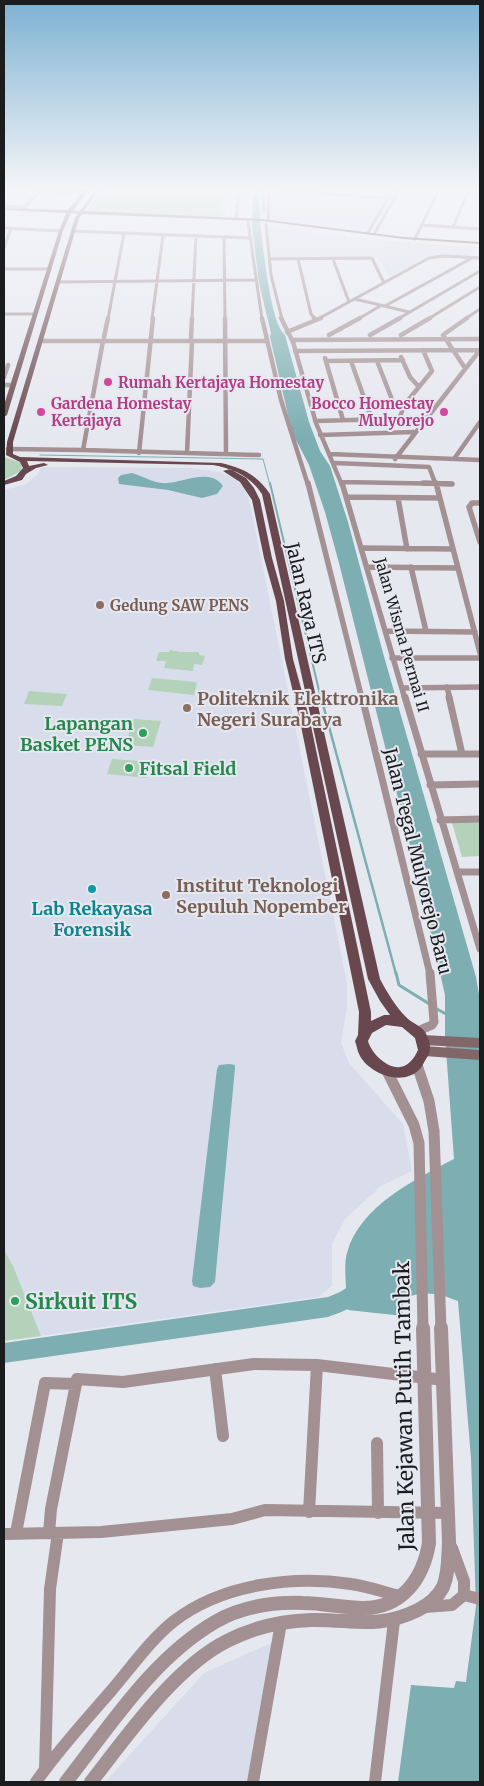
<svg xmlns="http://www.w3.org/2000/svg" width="484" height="1786" font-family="Merriweather,serif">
<rect width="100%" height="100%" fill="#e6e8ef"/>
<path fill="#d9ddeb" d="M 270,190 L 384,199 L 367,231 L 269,219 Z
M 268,227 L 388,241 L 472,247 L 471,257 L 430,256 L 389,277 L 378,257 L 273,259 Z
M 41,467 L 192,468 L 220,472 L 235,479 L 245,488 L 251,508 L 347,983 L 347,1007 L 341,1043 L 349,1063 L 403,1124 L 412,1171 L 381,1186 L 345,1219 L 332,1244 L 332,1286 L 318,1297 L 4,1341 L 4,490 L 26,484 L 37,475 Z
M 273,1642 L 247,1782 L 105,1782 L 204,1673 Z"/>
<path fill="#b4d2b9" d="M 103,189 L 226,189 L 219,209 L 226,210 L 223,217 L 85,212 Z
M 4,457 L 22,463 L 21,471 L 4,480 Z
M 170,650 L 180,652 L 199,652 L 199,655 L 205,656 L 202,665 L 194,664 L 193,671 L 164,668 L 166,661 L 156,661 L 159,652 L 169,652 Z
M 152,678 L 197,682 L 194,695 L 148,690 Z
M 29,691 L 67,694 L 62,706 L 24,704 Z
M 134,719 L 161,721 L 153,747 L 125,745 Z
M 112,759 L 152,762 L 147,778 L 107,774 Z
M 480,821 L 480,856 L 462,857 L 452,823 Z
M 4,1250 L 13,1266 L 41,1336 L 4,1341 Z"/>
<path fill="#7caeb2" d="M 253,189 L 258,189 C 259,213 268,323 285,335 L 309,422 L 320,451 L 330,466 L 348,522 L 383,653 L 476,977 L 480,1000 L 480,1782 L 398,1782 L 411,1685 L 454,1688 L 456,1681 L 466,1682 L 476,1606 L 471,1458 L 458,1301 C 438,1293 423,1290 403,1299 L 403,1316 L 348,1310 C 347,1296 343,1265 347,1253 C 359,1207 415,1179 454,1159 L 445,1036 L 445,995 L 423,898 L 339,563 L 325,512 L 309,465 L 292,432 L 270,337 L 271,333 L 259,283 L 252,226 Z
M 132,473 C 142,476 152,482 162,483 C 180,485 209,466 223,486 L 217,494 L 202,498 L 168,490 L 119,484 L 118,478 L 121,475 Z
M 229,1064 L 235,1065 L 235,1068 L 215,1282 L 210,1287 L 200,1288 L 193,1286 L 192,1281 L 217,1069 L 219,1065 Z"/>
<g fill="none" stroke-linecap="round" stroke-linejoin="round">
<path stroke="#7caeb2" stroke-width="1" d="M 40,455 L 263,459 L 270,485"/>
<path stroke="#7caeb2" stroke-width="2" d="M 270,483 L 321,699"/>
<path stroke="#7caeb2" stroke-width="2.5" d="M 321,697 L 396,974"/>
<path stroke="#7caeb2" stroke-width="3" d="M 396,973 L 399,985 L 431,1005
M 435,1008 L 448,1015"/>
<path fill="#7caeb2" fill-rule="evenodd" d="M 363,1277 L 370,1280 L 373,1287 C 366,1304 344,1311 328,1317 L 4,1363 L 4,1343 L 328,1297 L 340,1292 Z"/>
<path stroke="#a39093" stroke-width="3" d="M 22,189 L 42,191
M 49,189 L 47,192 L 85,193
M 263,189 L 264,211
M 272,189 L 395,199
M 4,194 L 6,189
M 4,206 L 25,207
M 22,210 L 40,191
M 236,219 L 239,189
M 268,221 L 269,189
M 248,222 L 262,319
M 266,224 L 271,275 L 282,319
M 422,225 L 480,229
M 453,227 L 469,189
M 4,228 L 61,231
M 73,231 L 250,238
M 368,233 L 393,189
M 374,234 L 400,189
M 224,237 L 225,319
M 415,239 L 439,189
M 4,248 L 11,228
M 269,259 L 372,258 L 384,283
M 298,259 L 311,314 L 315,319
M 333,259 L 349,302
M 4,269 L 50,269
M 57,282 L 255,280
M 355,299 L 409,312
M 385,306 L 472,258
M 4,314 L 34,314
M 108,319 L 124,233
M 152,319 L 163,235
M 192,319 L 196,236
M 318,319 L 429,258 L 444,256 L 480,258
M 358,319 L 382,305
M 398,319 L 480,271
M 428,319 L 480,287
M 465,319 L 480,309"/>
<path stroke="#a39093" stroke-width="4.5" d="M 225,318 L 226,454
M 262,318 L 281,400 L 308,485
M 281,318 L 293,342 L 316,423 L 342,485
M 314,318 L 316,320
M 287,332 L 321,318
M 329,335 L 360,318
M 370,335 L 400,318
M 401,335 L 430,318
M 104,337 L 108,318
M 191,338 L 192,318
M 292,340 L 480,339
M 40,341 L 266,341
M 103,341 L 83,450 L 259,455
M 295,351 L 480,350
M 401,357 L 410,377 L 419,387
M 325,358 L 343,420
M 326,361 L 403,360
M 351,361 L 372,420
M 377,361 L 393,402 L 402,409
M 465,368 L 443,335 L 467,318
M 4,377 L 8,365
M 4,385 L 13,385
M 399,419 L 405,404 L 432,371 L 423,350
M 315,421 L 425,418
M 320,435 L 414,432
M 8,449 L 83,450
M 139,453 L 153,318
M 187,453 L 192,341
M 329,454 L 480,460
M 395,459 L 480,350
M 454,459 L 480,422
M 335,463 L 429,467 L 436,485
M 342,482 L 452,484"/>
<path stroke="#a39093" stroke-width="5.5" d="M 308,483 L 362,699
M 342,483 L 405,699
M 423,483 L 452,484
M 436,483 L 480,653
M 347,497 L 439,498
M 398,498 L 407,549
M 480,503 L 472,503 L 469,507 L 480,542
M 363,548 L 453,549
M 368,567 L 457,568
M 411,567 L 426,631
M 386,631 L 475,632
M 392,658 L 480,658
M 447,687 L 450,699
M 403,688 L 480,687"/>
<path stroke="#a39093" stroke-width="7" d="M 362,697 L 430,974
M 405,697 L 480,949
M 449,697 L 462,754
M 421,754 L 480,754
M 430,785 L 480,784
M 440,820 L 480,819
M 457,872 L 480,872"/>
<path stroke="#a39093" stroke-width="9" d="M 418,1031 L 432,1025 L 434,1022 L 430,973"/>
<path stroke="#a39093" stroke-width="12" d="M 215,1369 L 223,1436
M 377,1443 L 378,1513
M 309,1512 L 317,1365
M 16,1533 L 45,1383 L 76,1384
M 49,1533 L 51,1509 L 77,1379 L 123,1382 L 254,1364 L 317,1365 L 444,1380
M 4,1534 L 101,1532 L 232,1519 L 265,1510 L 448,1513
M 464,1595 L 480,1599
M 425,1607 L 452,1605 L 464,1595 L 464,1581 L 452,1548
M 45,1769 L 50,1589 L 58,1533
M 36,1782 C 58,1750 85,1721 111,1691 C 131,1668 149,1641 174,1621 C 222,1584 293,1575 351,1584 C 367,1586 383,1592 399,1596
M 253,1782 L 281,1623
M 375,1782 L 394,1621"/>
<path stroke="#a39093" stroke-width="11" d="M 417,1065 L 429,1101 L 434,1131 L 441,1329
M 387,1071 L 414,1125 L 419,1143 L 423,1329"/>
<path stroke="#a39093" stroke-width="14" d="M 66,1782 C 110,1726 152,1659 215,1622 C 242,1606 272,1602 303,1603 C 323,1603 343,1608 363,1608 C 402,1608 423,1579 429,1543 L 423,1328
M 91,1782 C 127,1736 175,1667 227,1641 C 252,1628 282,1621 311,1620 C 352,1619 377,1630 418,1610 C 428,1605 438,1597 443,1587 C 449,1573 448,1557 449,1542 L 441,1328"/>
<path fill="#81666a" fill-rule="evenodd" d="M 423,1035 L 480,1038 L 480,1048 L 423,1045 L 419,1043 L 417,1040 L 419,1037 Z
M 424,1046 L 480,1050 L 480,1060 L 424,1056 L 420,1054 L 418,1051 L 420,1048 Z"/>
<path fill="#68484e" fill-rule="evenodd" d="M 85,189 L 90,189 L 73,211 L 80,211 L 96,189 L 100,189 L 84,211 L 262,219 L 404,237 L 480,242 L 480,244 L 404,239 L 262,221 L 82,214 L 79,218 L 13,442 L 13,454 L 20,457 L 221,463 C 243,468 257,475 270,494 L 380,979 C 387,992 395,1006 406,1017 C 416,1027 424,1024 429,1041 C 431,1049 430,1053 426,1059 C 424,1062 422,1067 420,1069 C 403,1087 370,1074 360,1056 C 357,1051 357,1046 355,1041 L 358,1035 L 359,1012 L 300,721 L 285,659 L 276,601 L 264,558 L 252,500 L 240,482 L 223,471 L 230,469 L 246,478 L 254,488 L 260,500 L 272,558 L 284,601 L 293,659 L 310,721 L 371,1012 L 371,1021 L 384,1015 L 390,1015 L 380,1001 L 368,979 L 262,494 C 250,476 234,469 213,465 L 27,461 L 29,466 L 44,463 L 48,465 L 36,468 L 26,474 L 22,480 L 4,485 L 4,481 L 16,476 L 23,468 L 20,462 L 6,455 L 7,442 L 75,218 L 78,214 L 71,213 L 63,231 L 7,415 L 4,417 L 4,405 L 59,231 L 66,213 L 4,210 L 4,208 L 68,210 ZM 386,1025 L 402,1027 L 415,1038 L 418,1050 C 416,1054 414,1058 411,1061 C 396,1078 372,1056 368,1041 L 372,1033 Z"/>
</g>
<linearGradient id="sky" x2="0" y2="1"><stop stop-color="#7db2d2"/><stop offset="0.43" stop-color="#f4f5f8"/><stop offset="1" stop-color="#f4f5f8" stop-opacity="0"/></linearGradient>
<rect width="484" height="439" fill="url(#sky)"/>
<g fill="#d1479c" stroke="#e6e8ef" stroke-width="2">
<circle cx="108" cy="382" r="5"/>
<circle cx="41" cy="412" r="5"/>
<circle cx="444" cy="412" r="5"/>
</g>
<g fill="#8d6e63" stroke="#e6e8ef" stroke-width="2">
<circle cx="100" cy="605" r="5"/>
<circle cx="187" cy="708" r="5"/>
<circle cx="166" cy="895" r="5"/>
</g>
<g fill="#2e9e5b" stroke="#e6e8ef" stroke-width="2">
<circle cx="143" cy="733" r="5"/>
<circle cx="129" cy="768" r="5"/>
<circle cx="15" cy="1301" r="5"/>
</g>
<circle fill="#0f9aa8" stroke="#e6e8ef" stroke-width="2" cx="92" cy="889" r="5"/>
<g text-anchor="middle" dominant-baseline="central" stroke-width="4" stroke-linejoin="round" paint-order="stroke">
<g font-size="15" font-weight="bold" fill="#b23c85" stroke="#e6e8ef" text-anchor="start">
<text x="118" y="382">Rumah Kertajaya Homestay</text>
<text x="51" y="403">Gardena Homestay<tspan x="51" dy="17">Kertajaya</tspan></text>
<text x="434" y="403" text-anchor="end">Bocco Homestay<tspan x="434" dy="17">Mulyorejo</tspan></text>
</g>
<g font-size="15" font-weight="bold" fill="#785e54" stroke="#e6e8ef" text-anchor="start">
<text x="110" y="605">Gedung SAW PENS</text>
</g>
<g font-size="15" fill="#1b1c1e" stroke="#e6e8ef">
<text transform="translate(402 635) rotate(74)">Jalan Wisma Permai II</text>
</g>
<g font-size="18" fill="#1b1c1e" stroke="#e6e8ef">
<text transform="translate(306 603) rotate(77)">Jalan Raya ITS</text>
<text transform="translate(418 861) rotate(76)">Jalan Tegal Mulyorejo Baru</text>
</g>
<g font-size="18" font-weight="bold" fill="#785e54" stroke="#e6e8ef" text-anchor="start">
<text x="197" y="698">Politeknik Elektronika<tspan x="197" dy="21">Negeri Surabaya</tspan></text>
<text x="176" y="885">Institut Teknologi<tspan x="176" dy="21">Sepuluh Nopember</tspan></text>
</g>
<g font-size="18" font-weight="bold" fill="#27864d" stroke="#e6e8ef" text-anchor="end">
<text x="133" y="723">Lapangan<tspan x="133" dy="21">Basket PENS</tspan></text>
<text x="139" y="768" text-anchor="start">Fitsal Field</text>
</g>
<g font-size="18" font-weight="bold" fill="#0d838f" stroke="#e6e8ef">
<text x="92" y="908">Lab Rekayasa<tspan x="92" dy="21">Forensik</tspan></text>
</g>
<g font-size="21" font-weight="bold" fill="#27864d" stroke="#e6e8ef" text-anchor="start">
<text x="25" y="1301">Sirkuit ITS</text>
</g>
<g font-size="21" fill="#1b1c1e" stroke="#e6e8ef">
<text transform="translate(404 1406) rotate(-91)">Jalan Kejawan Putih Tambak</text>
</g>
</g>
<rect width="484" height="1786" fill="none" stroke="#1b1c1e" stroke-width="10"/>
</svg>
